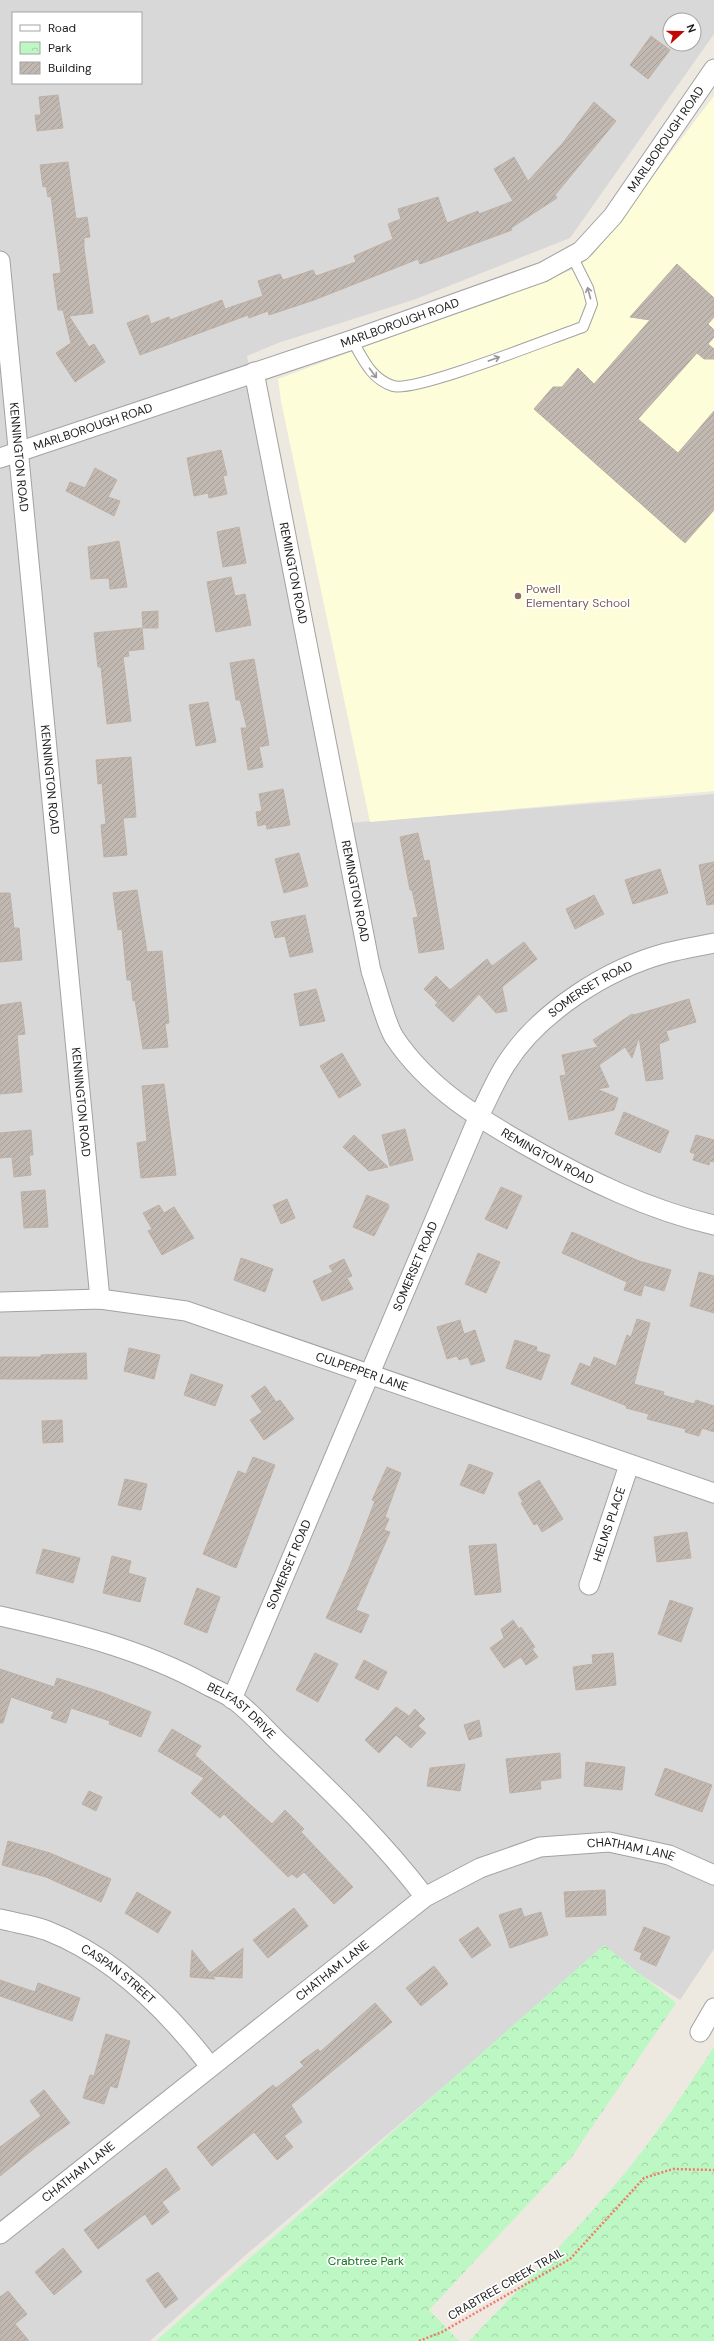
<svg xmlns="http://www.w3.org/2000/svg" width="714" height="2341" font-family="'DM Sans',sans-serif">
<defs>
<pattern id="park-crowns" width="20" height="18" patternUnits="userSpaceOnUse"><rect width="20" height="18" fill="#bdf7c3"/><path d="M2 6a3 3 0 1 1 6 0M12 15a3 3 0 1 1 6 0" fill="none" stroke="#a2d3a7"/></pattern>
<pattern id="building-hatch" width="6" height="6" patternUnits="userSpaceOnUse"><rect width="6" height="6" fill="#c1b8b1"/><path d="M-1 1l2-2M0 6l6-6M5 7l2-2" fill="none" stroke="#a59e98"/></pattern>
</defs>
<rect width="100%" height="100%" fill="#ede9e1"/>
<path fill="#d9d8d8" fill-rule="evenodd" d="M 0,0 L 714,0 L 714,34 L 570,238 L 416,299 L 278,343 L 247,356 L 335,824 L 714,794 L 714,1949 L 680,2000 L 603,1951 L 248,2253 L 150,2341 L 0,2341 ZM 13,13 L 141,13 L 141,83 L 13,83 ZM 670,20 L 694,20 L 694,44 L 670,44 Z"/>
<path fill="#fdfed9" d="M 714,96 L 714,791 L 370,822 L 281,401 L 278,379 L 572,270 L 593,255 Z"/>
<path fill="url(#park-crowns)" d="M 604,1945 L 676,2003 L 571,2158 L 429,2310 L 459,2341 L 156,2341 Z
M 714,2047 L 714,2341 L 469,2341 C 523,2284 579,2229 629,2168 C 660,2130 687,2088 714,2047 Z"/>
<path fill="url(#building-hatch)" stroke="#beb0a4" d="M 651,36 L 670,50 L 648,79 L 630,65 Z
M 58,95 L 63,128 L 37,131 L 35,115 L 41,115 L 39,97 Z
M 594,102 L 616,121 L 555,195 L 557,198 L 511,228 L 512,230 L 420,264 L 418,259 L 314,300 L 269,315 L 268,311 L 249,318 L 248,315 L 140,355 L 127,323 L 148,315 L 151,324 L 169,317 L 170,320 L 222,300 L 225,309 L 263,296 L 258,281 L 280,274 L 283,280 L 313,270 L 316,276 L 356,262 L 354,256 L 393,239 L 388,224 L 401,219 L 398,209 L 438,197 L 447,223 L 478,211 L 479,214 L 513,201 L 494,169 L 514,157 L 528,181 L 562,144 Z
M 68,162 L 76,219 L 87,217 L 90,237 L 84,238 L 84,248 L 93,313 L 69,316 L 89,347 L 94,344 L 105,362 L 75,382 L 56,353 L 71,343 L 63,310 L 58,310 L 53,274 L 61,273 L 51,196 L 48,197 L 46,186 L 43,187 L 40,165 Z
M 677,264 L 714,298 L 714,317 L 708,324 L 714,330 L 714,337 L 708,344 L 714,349 L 714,359 L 704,359 L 697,353 L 638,419 L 678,453 L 714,411 L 714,510 L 685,543 L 534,409 L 553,387 L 562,387 L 578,368 L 594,384 L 650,320 L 630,317 Z
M 221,450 L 227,475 L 223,476 L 227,494 L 209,498 L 208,493 L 194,496 L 187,458 Z
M 95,468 L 117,480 L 108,497 L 120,501 L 114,516 L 66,491 L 70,482 L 85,488 Z
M 239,527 L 246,563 L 223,567 L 217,532 Z
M 119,541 L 127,587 L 110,589 L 109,578 L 91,579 L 88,547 Z
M 231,577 L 235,596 L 245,594 L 251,625 L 216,632 L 207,582 Z
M 158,611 L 158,628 L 143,628 L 142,612 Z
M 142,628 L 144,649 L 128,651 L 129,656 L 123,657 L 131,721 L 107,724 L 101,667 L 98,667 L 94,633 Z
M 254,659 L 269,745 L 259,747 L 263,767 L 248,770 L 241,728 L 247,728 L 240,700 L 236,700 L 230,663 Z
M 208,702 L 216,742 L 196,746 L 189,705 Z
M 131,757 L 136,817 L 123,818 L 127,855 L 104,857 L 101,825 L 106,824 L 102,783 L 98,784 L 96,760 Z
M 283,789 L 290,825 L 267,829 L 266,824 L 258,826 L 256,812 L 262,811 L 259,794 Z
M 418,833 L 424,861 L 429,860 L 444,949 L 419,953 L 413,918 L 418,917 L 412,890 L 410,890 L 400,837 Z
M 299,853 L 308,886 L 284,893 L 275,859 Z
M 714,862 L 714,904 L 707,905 L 699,865 Z
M 660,869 L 668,893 L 633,904 L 625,880 Z
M 137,890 L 147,952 L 162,951 L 169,1023 L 165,1024 L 168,1047 L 143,1049 L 135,1000 L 133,1001 L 131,980 L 127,980 L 122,929 L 118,930 L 113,893 Z
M 0,893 L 10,893 L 14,928 L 19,928 L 22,960 L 0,962 Z
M 594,895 L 604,914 L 575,929 L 566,909 Z
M 305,915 L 313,952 L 290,957 L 285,936 L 275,938 L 271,922 Z
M 524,942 L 537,959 L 502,987 L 507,1011 L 496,1013 L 479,994 L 453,1022 L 435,1005 L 438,1003 L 424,989 L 436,976 L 450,990 L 487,959 L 492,966 Z
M 316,989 L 325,1021 L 300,1026 L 294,994 Z
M 689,999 L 696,1022 L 666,1031 L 669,1040 L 659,1044 L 663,1079 L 646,1081 L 639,1037 L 632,1058 L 625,1047 L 599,1065 L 609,1087 L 597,1089 L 618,1098 L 614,1110 L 569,1120 L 560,1076 L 566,1075 L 562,1055 L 598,1047 L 593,1040 L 632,1014 L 634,1015 Z
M 21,1002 L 25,1034 L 17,1035 L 22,1092 L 0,1094 L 0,1005 Z
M 342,1053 L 361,1085 L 339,1098 L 320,1066 Z
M 164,1084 L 176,1175 L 141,1178 L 137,1143 L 147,1141 L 142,1086 Z
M 624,1112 L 669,1131 L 660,1153 L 615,1134 Z
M 405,1129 L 413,1160 L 390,1166 L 382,1135 Z
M 31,1130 L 33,1155 L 29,1155 L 31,1175 L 14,1177 L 12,1157 L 0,1158 L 0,1133 Z
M 354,1135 L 388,1167 L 369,1171 L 343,1147 Z
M 696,1135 L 714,1140 L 714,1162 L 710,1161 L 709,1165 L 693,1160 L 695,1154 L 690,1152 Z
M 501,1187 L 522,1196 L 507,1229 L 485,1219 Z
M 45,1190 L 48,1227 L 24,1228 L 21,1192 Z
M 367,1195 L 388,1204 L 389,1207 L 374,1236 L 353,1227 Z
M 287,1199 L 295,1218 L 281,1224 L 273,1205 Z
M 159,1205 L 164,1213 L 174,1207 L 194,1238 L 162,1255 L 148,1231 L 152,1229 L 143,1213 Z
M 572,1232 L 639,1261 L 671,1270 L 664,1291 L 644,1285 L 641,1296 L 624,1290 L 627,1282 L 562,1253 Z
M 478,1253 L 500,1262 L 486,1293 L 465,1284 Z
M 241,1258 L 273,1269 L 265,1292 L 234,1280 Z
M 344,1259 L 352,1276 L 347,1278 L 353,1289 L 322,1301 L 313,1281 L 333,1272 L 329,1266 Z
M 699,1272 L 714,1276 L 714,1313 L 690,1306 Z
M 637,1319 L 650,1323 L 634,1384 L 664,1392 L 663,1395 L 694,1404 L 696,1400 L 714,1406 L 714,1432 L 702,1428 L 699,1436 L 685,1432 L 686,1429 L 647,1419 L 649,1414 L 626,1408 L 627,1406 L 571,1384 L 580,1363 L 590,1367 L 594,1357 L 616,1366 L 627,1335 L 631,1337 Z
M 460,1320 L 464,1334 L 475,1330 L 485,1361 L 471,1365 L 468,1357 L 459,1360 L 457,1356 L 447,1359 L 437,1327 Z
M 515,1340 L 537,1347 L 536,1351 L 550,1355 L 541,1380 L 506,1368 Z
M 129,1348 L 160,1355 L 154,1379 L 124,1371 Z
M 86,1353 L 87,1379 L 0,1379 L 0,1357 L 41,1357 L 41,1355 Z
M 191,1374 L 223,1385 L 215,1406 L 184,1395 Z
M 265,1386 L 276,1402 L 280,1400 L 294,1419 L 264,1440 L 250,1420 L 262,1412 L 251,1396 Z
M 62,1420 L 63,1442 L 43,1443 L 42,1421 Z
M 253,1457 L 275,1465 L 236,1568 L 203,1554 L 238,1471 L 246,1474 Z
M 469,1464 L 493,1473 L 484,1494 L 460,1485 Z
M 387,1467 L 401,1473 L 385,1517 L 389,1519 L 384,1530 L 390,1532 L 356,1610 L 369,1615 L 361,1633 L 326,1618 L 349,1568 L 375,1501 L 372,1500 Z
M 125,1479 L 147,1484 L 141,1510 L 118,1505 Z
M 539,1480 L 563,1519 L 542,1532 L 537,1523 L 534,1525 L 521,1503 L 523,1502 L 518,1493 Z
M 687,1532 L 691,1558 L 657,1562 L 654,1537 Z
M 496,1544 L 501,1592 L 475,1595 L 469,1546 Z
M 43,1549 L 80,1558 L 73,1583 L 36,1573 Z
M 112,1556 L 131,1561 L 128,1573 L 146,1578 L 140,1602 L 103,1593 Z
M 197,1588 L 220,1597 L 207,1633 L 184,1624 Z
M 670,1600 L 693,1608 L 681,1642 L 658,1634 Z
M 513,1620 L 519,1629 L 521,1627 L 535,1647 L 532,1649 L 538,1657 L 526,1665 L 521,1657 L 504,1668 L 490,1648 L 504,1638 L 501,1629 Z
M 315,1653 L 338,1664 L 318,1702 L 296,1690 Z
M 613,1653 L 616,1685 L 576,1690 L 573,1667 L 593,1664 L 592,1655 Z
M 364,1660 L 387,1672 L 378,1690 L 355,1678 Z
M 0,1669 L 54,1687 L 57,1678 L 101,1692 L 151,1712 L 141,1737 L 109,1724 L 110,1721 L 71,1708 L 66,1723 L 51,1718 L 54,1712 L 11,1697 L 3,1723 L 0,1723 Z
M 396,1707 L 409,1716 L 415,1709 L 425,1719 L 418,1726 L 426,1733 L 411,1748 L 396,1735 L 379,1753 L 365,1740 Z
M 479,1720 L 482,1736 L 469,1740 L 464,1725 Z
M 172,1729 L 201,1746 L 195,1755 L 272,1824 L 285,1810 L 304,1829 L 301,1832 L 353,1887 L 334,1904 L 304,1872 L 297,1878 L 292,1874 L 288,1877 L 224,1814 L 220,1818 L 191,1793 L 204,1778 L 158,1751 Z
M 560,1753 L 561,1778 L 540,1781 L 541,1789 L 510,1793 L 506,1759 Z
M 586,1762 L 625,1767 L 622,1790 L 584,1786 Z
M 465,1764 L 460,1791 L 427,1786 L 430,1768 Z
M 665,1768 L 712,1785 L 702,1812 L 655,1795 Z
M 89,1791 L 102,1797 L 96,1811 L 82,1804 Z
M 8,1841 L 50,1853 L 111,1879 L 101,1902 L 46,1877 L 2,1865 Z
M 605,1890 L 606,1915 L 566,1917 L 564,1892 Z
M 137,1892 L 171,1912 L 158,1933 L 125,1913 Z
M 294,1908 L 308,1926 L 268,1958 L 253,1940 Z
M 521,1908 L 524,1917 L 541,1912 L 548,1935 L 510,1948 L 499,1915 Z
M 478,1927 L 491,1945 L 472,1958 L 459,1940 Z
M 644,1927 L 670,1937 L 656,1966 L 640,1959 L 642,1953 L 634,1950 Z
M 243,1948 L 242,1978 L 212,1976 L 215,1979 L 190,1977 L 192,1950 L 210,1973 Z
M 434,1966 L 448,1984 L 421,2006 L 406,1988 Z
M 0,1980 L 35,1992 L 38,1983 L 80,1998 L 72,2021 L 0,1996 Z
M 375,2003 L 392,2022 L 291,2105 L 302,2122 L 284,2136 L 293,2147 L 277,2160 L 254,2132 L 212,2166 L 197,2147 L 273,2085 L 276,2088 L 304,2066 L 300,2062 L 318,2049 L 320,2052 Z
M 106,2034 L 130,2041 L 117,2088 L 110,2086 L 104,2104 L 83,2098 L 90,2075 L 94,2076 Z
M 44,2090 L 70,2123 L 36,2147 L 0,2176 L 0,2147 L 41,2116 L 30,2101 Z
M 166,2168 L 180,2189 L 162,2202 L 169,2212 L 152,2225 L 145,2214 L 98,2249 L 84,2230 Z
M 63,2248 L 82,2272 L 54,2295 L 35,2272 Z
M 158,2272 L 178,2299 L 165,2308 L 146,2280 Z
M 8,2291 L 27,2314 L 15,2324 L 29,2341 L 0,2341 L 0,2297 Z"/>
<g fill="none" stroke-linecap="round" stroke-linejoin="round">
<defs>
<path id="lane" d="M 352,340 C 363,359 371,379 393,386 C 415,393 553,337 583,327 L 592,304 L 588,288 L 572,256"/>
<g id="street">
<path id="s1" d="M 0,261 L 100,1299"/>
<path id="s2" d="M 254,372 L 371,971 C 377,988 385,1022 394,1037 C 428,1088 478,1118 531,1148 C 589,1181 649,1210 714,1225"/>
<path id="s3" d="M 0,458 L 352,340 L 543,272 L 581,251 L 613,216 L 714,69"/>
<path id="s4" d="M 0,1302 L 100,1299 L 186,1311 L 714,1493"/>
<path id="s5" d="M 589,1585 L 629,1465"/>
<path id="s6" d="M 0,1616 C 71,1632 141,1649 205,1684 C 214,1689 224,1693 232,1698 C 250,1711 266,1730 283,1746 C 333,1793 383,1842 425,1897"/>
<path id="s7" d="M 232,1699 L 478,1118 C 487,1101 495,1081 506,1064 C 539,1012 607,969 666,953 C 682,949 698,946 714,943"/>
<path id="s8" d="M 0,1919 C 15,1923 33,1925 48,1931 C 114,1957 167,2010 210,2066"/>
<path d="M 700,2032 L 714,2008"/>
<path id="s9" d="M 0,2234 L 425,1897 L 480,1868 L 540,1847 L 609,1842 L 669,1855 L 714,1875"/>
</g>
</defs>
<use href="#lane" stroke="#a2a2a2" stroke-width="12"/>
<use href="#street" stroke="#a2a2a2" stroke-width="21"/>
<path stroke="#f57969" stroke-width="2.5" stroke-dasharray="2 2" stroke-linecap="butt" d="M 419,2341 L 442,2332 L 570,2259 L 644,2178 L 673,2169 L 714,2170"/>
<use href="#lane" stroke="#fff" stroke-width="10"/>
<use href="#street" stroke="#fff" stroke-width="19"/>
</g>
<defs><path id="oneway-shaft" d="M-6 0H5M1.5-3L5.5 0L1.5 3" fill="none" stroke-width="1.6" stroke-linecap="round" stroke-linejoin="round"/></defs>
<g stroke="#989898">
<use href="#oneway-shaft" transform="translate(589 293) rotate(-105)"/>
<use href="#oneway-shaft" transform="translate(494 359) rotate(-20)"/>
<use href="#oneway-shaft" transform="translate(373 373) rotate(53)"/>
</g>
<circle fill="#8d6e63" stroke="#fff" stroke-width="1.5" cx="518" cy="596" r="4"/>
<g text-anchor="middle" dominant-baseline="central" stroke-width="3.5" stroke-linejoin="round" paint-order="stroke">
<g font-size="12" fill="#1b1b1b" stroke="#fff">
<text stroke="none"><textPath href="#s3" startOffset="758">MARLBOROUGH ROAD</textPath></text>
<text stroke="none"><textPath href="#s3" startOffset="422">MARLBOROUGH ROAD</textPath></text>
<text stroke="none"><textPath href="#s3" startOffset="98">MARLBOROUGH ROAD</textPath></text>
<text stroke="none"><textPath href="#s1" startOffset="197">KENNINGTON ROAD</textPath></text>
<text stroke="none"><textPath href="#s2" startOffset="205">REMINGTON ROAD</textPath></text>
<text stroke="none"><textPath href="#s1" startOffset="521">KENNINGTON ROAD</textPath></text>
<text stroke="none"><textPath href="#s2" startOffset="529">REMINGTON ROAD</textPath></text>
<text stroke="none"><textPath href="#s7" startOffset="806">SOMERSET ROAD</textPath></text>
<text stroke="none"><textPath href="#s1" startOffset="845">KENNINGTON ROAD</textPath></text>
<text stroke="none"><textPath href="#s2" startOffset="877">REMINGTON ROAD</textPath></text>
<text stroke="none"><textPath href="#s7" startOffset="470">SOMERSET ROAD</textPath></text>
<text stroke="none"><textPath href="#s4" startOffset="373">CULPEPPER LANE</textPath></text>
<text stroke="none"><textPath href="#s5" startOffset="64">HELMS PLACE</textPath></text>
<text stroke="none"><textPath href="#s7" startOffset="146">SOMERSET ROAD</textPath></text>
<text stroke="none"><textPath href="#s6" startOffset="262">BELFAST DRIVE</textPath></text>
<text stroke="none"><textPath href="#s9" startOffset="760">CHATHAM LANE</textPath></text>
<text stroke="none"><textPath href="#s9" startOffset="424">CHATHAM LANE</textPath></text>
<text stroke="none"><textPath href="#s8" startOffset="132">CASPAN STREET</textPath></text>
<text stroke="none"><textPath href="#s9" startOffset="100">CHATHAM LANE</textPath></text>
<text transform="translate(506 2284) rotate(-30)">CRABTREE CREEK TRAIL</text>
</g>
<g font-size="12" fill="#785e54" stroke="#fff" text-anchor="start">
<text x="526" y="589">Powell<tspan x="526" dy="14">Elementary School</tspan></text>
</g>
<g font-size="12" fill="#0e7518" stroke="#fff">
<text x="366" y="2261">Crabtree Park</text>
</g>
</g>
<rect x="12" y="12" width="130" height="72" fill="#ffffff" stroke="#a4a4a4"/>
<rect x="20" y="25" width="20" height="6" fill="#ffffff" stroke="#a4a4a4"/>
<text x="48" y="32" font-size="12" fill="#1b1b1b">Road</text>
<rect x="20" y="42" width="20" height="12" fill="url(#park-crowns)" stroke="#a4a4a4"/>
<text x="48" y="52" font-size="12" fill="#1b1b1b">Park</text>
<rect x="20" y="62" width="20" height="12" fill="url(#building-hatch)" stroke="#a4a4a4"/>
<text x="48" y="72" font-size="12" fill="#1b1b1b">Building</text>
<g transform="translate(682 32) rotate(69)"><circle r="19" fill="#ffffff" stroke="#a4a4a4"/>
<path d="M0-3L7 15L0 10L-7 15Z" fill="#c10806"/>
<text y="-6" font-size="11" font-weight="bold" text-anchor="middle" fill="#1b1b1b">N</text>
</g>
</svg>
